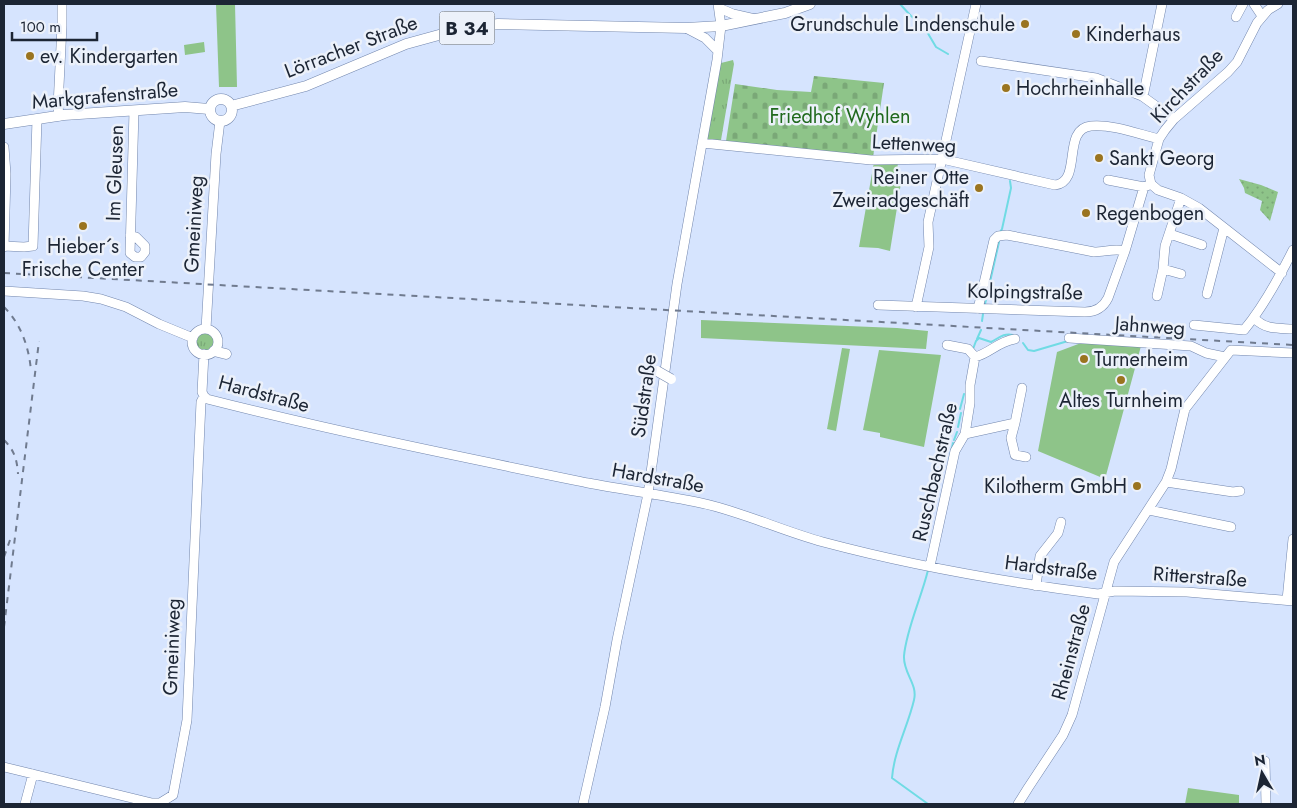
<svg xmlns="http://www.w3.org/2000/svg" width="1297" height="808" font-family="Jost,sans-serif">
<defs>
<pattern id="grass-tufts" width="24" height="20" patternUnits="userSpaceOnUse" patternTransform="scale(1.25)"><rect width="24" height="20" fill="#8ec489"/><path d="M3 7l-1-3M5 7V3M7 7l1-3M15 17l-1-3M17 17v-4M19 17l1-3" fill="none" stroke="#7aa877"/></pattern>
<pattern id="cemetery-stones" width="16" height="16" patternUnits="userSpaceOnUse" patternTransform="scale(1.25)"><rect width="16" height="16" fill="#8ec489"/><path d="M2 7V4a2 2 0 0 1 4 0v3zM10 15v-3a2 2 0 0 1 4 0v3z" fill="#7aa877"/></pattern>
<pattern id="park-dots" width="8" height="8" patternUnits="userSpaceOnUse" patternTransform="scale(1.25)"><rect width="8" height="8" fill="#8ec489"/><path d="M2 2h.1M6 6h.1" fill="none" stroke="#7aa877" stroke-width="1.8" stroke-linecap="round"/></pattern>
</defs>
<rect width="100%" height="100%" fill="#d6e4fe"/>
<path fill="url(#grass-tufts)" d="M 733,60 L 734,64 L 721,140 L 717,142 L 709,141 L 706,137 L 719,69 L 721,63 Z
M196 342a9 9 0 1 1 18 0a9 9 0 1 1-18 0Z"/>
<path fill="url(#cemetery-stones)" d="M 814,76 L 884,83 L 873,157 L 726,141 L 735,84 L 777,90 L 811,92 Z"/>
<path fill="url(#park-dots)" d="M 1239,179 L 1261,185 L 1278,192 L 1270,221 L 1260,210 L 1262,201 L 1245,193 L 1244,188 Z"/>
<path fill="#8ec489" d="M 216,4 L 235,4 L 237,87 L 219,87 Z
M 204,42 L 205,52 L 185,55 L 184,45 Z
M 874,162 L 898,162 L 896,182 L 901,183 L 890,251 L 878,248 L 859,247 Z
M 701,320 L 897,328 L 928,331 L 926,349 L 701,338 Z
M 1081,343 L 1141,346 L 1105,479 L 1038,451 L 1057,352 Z
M 842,348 L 850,349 L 836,431 L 827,429 Z
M 879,350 L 941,355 L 924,447 L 880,437 L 880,433 L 863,430 Z
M 1188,788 L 1239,795 L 1239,804 L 1185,804 Z"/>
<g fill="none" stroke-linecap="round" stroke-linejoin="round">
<path stroke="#70dbe4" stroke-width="2" d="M 900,4 L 911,16 L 923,25 L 936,47 L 948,54
M 1000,232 L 1002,229 L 1011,188 L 1010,181
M 985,304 L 999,242
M 982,321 L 983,314
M 977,339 L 981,330
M 1023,343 L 1028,350 L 1034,351 L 1068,341
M 973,349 L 976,341 L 979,338 L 991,342 C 999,338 1003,333 1013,335
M 960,409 L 964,394
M 958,427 L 961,413
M 954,440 L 957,432
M 949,461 L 953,443
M 928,570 C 922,596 906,630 904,656 C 903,673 918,684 914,700 C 908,726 894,751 892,778 L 928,804"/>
<defs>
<path id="minor" d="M 1254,4 L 1262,16
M 1278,4 L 1268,10 L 1257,23 L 1237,62 L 1228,72 L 1174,119 L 1165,130 L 1159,139 L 1149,175 L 1151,184 L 1158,190 L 1181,198 L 1199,208 L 1282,273
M 719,8 L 733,14 L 755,19
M 1236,17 L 1243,4
M 686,28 L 705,38 L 717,50
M 981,61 L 1096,78 L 1142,96 L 1174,119
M 1142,96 L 1144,92 L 1162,4
M 59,116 L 58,106 L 62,26 L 62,4
M 702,143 L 871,160 L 942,159 L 1055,185 C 1083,182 1061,129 1091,126 C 1113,124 1138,134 1159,139
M 4,147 L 6,174 L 4,247
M 1108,180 L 1144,187 L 1149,185
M 1170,234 L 1202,245
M 130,236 L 136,237 L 145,246 L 145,252 L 141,257 L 135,257 L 130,253 L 134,111
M 4,246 L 24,247 L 33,246 L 37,119
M 1163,269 L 1181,274
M 4,291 L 83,296 L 101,299 L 126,307 L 159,324 L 193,338
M 1207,294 L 1224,228
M 1157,296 L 1163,269 L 1165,246 L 1181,198
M 878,305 L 1085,312 C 1095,312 1103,308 1108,298 L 1125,251 L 1144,187
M 916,307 L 929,247 L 928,222 L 976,4
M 978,309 L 994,240 L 998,236 L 1007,235 L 1094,252 C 1105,252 1115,248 1125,251
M 1254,318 C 1266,330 1277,328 1293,329
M 1194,325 L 1244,330 C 1264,306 1279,278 1293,250
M 206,329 L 216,154 L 220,121
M192 342a13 13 0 1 1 26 0a13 13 0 1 1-26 0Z
M 1069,338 L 1191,346 L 1206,353 L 1225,357
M 947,345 L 968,349 L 975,357 C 990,353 999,341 1015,339
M 204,396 L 207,399 C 333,431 461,457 588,483 C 625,490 664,495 701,503 C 743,512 782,531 823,542 C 913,566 1005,582 1098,594 L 1115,591 L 1187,592 L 1293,601
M 1015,423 L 1011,438 L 1015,455 L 1026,457
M 965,434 L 1015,423 L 1022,388
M 1166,482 L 1233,492 L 1240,491
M 1149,510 L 1231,527
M 930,566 L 955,451 L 965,434 L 970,403 L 970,385 L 975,357
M 1036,586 L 1040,556 L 1058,533 L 1061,522
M 1287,600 L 1293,539
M 1265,761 L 1266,804
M 4,767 L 152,803 L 160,803 L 173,795 L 187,720 L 201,402 L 204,396 L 202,392 L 204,354
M 25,804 L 33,774
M 583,804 L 605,707 L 617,640 L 648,494 L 677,284 L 717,60 L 721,26 L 718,4
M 1018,804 L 1028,788 L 1063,735 L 1072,715 L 1114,562 L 1166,482 L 1171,469 L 1185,409 L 1231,350 L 1293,353"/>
<path id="major" d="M210 110a11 11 0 1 1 22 0a11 11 0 1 1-22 0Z
M 231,106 L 306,86 L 406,44 L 457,30 L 498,24 L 686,28 L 721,26 L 785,13 L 810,4
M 4,124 L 64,115 L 185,107 L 209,109
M 214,351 L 226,354"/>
</defs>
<use href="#minor" stroke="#7286ad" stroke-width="10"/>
<use href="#major" stroke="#7286ad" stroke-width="11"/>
<use href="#minor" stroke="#fff" stroke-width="9"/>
<use href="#major" stroke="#fff" stroke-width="10"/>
<path stroke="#707b8f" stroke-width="2" stroke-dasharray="6 6" stroke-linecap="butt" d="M 4,273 L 1293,345
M 4,307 C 21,324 29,347 31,371
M 4,440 C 14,450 17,459 18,474
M 4,557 L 10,540
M 4,627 L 39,341"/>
<defs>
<path id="major-bridge" d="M 657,371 L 671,379"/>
</defs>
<use href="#major-bridge" stroke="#7286ad" stroke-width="11" stroke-linecap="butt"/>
<use href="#major-bridge" stroke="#fff" stroke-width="10"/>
</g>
<g fill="#9a741f" stroke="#ecf1fa" stroke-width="2">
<circle cx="1025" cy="24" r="5"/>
<circle cx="1076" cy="34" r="5"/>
<circle cx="30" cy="56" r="5"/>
<circle cx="1006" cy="88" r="5"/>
<circle cx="1099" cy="158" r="5"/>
<circle cx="979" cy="188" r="5"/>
<circle cx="1086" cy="213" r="5"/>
<circle cx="83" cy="226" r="5"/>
<circle cx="1084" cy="359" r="5"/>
<circle cx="1121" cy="380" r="5"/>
<circle cx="1137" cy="486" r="5"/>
</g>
<g text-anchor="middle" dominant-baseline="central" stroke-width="5" stroke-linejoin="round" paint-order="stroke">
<rect fill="#ecf1fa" stroke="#5a626f" stroke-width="1" x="439.5" y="11.5" width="55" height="33" rx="4"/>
<g font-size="19" font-weight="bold" fill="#1c2534">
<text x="467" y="28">B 34</text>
</g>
<g font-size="20" fill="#1c2534" stroke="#ecf1fa" text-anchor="start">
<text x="1015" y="24" text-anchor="end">Grundschule Lindenschule</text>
<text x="1086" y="34">Kinderhaus</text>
<text x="40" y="56">ev. Kindergarten</text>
<text x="1016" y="88">Hochrheinhalle</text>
<text x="1109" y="158">Sankt Georg</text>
<text x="969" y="177" text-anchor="end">Reiner Otte<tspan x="969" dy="23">Zweiradgeschäft</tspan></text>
<text x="1096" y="213">Regenbogen</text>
<text x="83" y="246" text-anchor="middle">Hieber´s<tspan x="83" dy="23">Frische Center</tspan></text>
<text x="1094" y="359">Turnerheim</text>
<text x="1121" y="400" text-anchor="middle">Altes Turnheim</text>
<text x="1127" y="486" text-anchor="end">Kilotherm GmbH</text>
</g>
<g font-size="20" fill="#1c2534" stroke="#ecf1fa">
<text transform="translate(351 47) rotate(-21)">Lörracher Straße</text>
<text transform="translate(1187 86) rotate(-46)">Kirchstraße</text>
<text transform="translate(105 96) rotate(-5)">Markgrafenstraße</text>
<text transform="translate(914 144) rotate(3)">Lettenweg</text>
<text transform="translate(115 173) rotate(-88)">Im Gleusen</text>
<text transform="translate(194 224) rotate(-87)">Gmeiniweg</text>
<text transform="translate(1025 292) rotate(1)">Kolpingstraße</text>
<text transform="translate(1150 326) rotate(4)">Jahnweg</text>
<text transform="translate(264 394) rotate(15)">Hardstraße</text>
<text transform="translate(644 396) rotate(-82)">Südstraße</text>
<text transform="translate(935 472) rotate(-77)">Ruschbachstraße</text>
<text transform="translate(658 478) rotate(10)">Hardstraße</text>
<text transform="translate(1051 568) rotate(7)">Hardstraße</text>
<text transform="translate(1200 577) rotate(4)">Ritterstraße</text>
<text transform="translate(172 647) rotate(-88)">Gmeiniweg</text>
<text transform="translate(1071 652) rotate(-75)">Rheinstraße</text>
</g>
<g font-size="20" fill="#20691e" stroke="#ecf1fa">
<text x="840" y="116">Friedhof Wyhlen</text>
</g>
</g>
<rect width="1297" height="808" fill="none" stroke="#1c2534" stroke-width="10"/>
<g transform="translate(1262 773) rotate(351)" stroke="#ecf1fa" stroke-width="4" paint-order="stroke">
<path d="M0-4L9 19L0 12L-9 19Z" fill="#1c2534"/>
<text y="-8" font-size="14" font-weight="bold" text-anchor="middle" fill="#1c2534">N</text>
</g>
<path d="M12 32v8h85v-8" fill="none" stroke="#1c2534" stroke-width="2.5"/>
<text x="20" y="32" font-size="15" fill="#1c2534" stroke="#ecf1fa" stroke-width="4" paint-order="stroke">100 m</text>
</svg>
